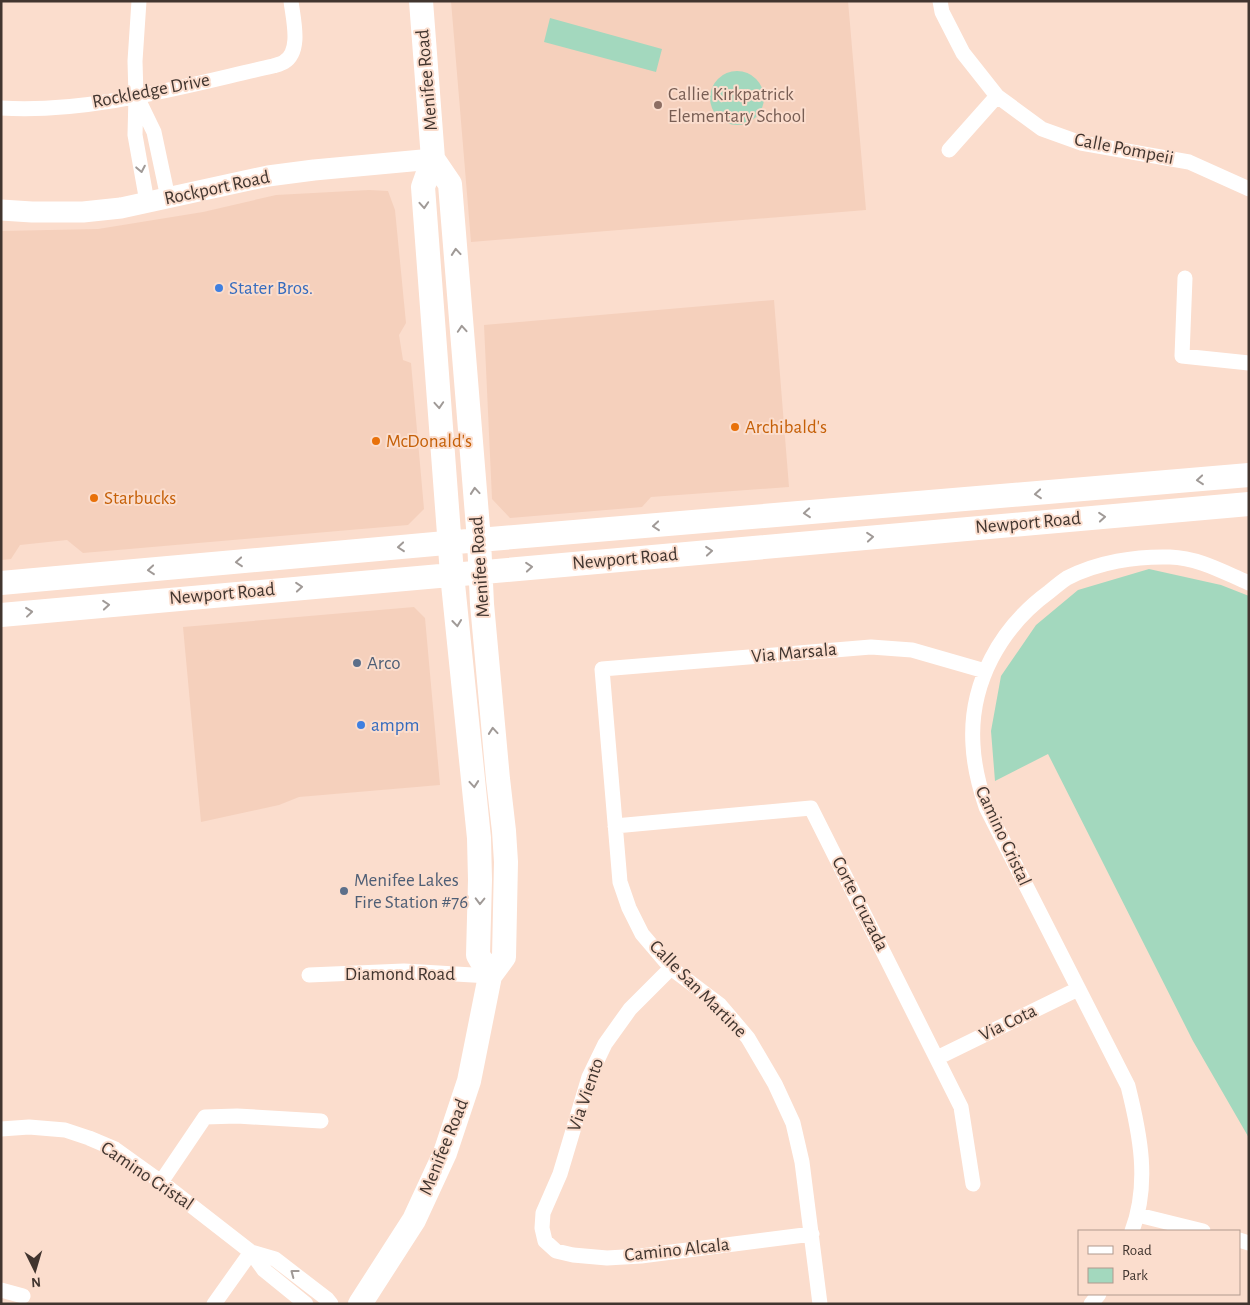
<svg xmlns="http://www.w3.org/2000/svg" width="1250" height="1305" font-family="'Alegreya Sans',sans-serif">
<rect width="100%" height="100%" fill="#fbddcd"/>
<path fill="#f5d0bc" d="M 451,1 L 848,1 L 866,210 L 471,242 Z
M 369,190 L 388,191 L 395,210 L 406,323 L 399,335 L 403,360 L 411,363 L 424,509 L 408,525 L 83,553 L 67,540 L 20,545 L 11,559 L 1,560 L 1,231 L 98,229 L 203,212 L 276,195 Z
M 774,300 L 789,487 L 651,497 L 642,507 L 510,518 L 492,499 L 484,325 Z
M 414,607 L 425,618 L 440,785 L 299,797 L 279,805 L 201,822 L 183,627 Z"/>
<path fill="#a3d8be" d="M 550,18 L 662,49 L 656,72 L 544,42 Z
M710 98a27 27 0 1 1 54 0a27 27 0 1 1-54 0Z
M 1149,569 L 1221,585 L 1249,596 L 1249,1138 L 1193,1041 L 1048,754 L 995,781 L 991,731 L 1001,676 L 1036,625 L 1078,590 Z"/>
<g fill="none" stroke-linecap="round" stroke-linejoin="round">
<path stroke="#fff" stroke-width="15" d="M 139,1 L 135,61 L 136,96 L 135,135 L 147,202
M 940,1 L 942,12 L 963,53 L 997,96 L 1042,129 L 1081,143 L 1189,162 L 1249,189
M 137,97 L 154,132 L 168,198
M 1,108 C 88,114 188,85 273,66 C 276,65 281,64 284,62 C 302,51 293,19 291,1
M 949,150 L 997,96
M 1185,278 L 1182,356 L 1249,363
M 615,826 L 811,808 L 961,1107 L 973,1184
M 671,968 L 630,1009 L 605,1044 L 589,1077 L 560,1174 L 543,1213 L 542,1228 L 545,1241 L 556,1251 L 573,1255 L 607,1258 L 641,1256 L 812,1234
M 309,975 L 404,971 L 490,976
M 937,1058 L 1078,989
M 1,1129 L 29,1127 L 65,1130 L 89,1138 L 115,1149 L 161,1182 L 251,1252 L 264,1270 L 306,1304
M 161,1182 L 205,1117 L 237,1116 L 321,1121
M 1138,1215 L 1203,1231
M 1132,1231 C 1150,1183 1140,1134 1128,1086 L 986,807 C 979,786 974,767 973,745 C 969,683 1001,627 1049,592 C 1055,587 1061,582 1067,578 C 1098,562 1136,556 1170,557 C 1199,558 1223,572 1249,583
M 1239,1240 L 1249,1243
M 251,1252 L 275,1259 L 327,1299 L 331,1304
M 1,1290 L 23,1296
M 214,1304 L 251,1252
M 820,1304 L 802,1162 L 793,1123 L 775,1084 L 748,1038 L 720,1005 L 671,968 L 642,934 L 629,908 L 620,882 L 602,669 L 871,647 L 912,650 L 985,671
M 1091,1304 L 1099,1294"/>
<path stroke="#fff" stroke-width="21" d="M 1,210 L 32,212 L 83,212 L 121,208 L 268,176 L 314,170 L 433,159"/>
<path stroke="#fff" stroke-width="24" d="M 421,1 L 433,159 L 423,187 L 452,574 L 479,838 L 480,880 L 478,955 L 490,976
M 1,583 L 479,540 L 1249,475
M 1,615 L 1249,504
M 360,1304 L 414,1220 L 445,1153 L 469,1081 L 490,976 L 504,957 L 506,862 L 504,831 L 498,779 L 482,604 L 479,540 L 450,184 L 433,159"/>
</g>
<defs><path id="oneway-chevron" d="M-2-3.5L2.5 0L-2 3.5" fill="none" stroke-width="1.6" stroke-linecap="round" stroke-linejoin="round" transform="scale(1.25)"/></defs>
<g stroke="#a09a97">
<use href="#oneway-chevron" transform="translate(141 169) rotate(79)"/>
<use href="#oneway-chevron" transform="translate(424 205) rotate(86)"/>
<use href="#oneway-chevron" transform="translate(456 252) rotate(-95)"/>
<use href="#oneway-chevron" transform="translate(462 329) rotate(-94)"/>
<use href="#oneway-chevron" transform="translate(439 405) rotate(86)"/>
<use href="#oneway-chevron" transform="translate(1200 480) rotate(175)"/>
<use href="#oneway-chevron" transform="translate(475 491) rotate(-95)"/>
<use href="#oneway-chevron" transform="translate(1038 494) rotate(175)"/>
<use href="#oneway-chevron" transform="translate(807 513) rotate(175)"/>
<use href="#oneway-chevron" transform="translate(1102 517) rotate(-5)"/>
<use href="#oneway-chevron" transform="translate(656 526) rotate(175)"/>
<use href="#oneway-chevron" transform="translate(870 537) rotate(-5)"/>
<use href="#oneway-chevron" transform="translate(401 547) rotate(175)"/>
<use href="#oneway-chevron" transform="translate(709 551) rotate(-5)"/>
<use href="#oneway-chevron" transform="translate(239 562) rotate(175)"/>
<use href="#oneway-chevron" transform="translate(529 567) rotate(-5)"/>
<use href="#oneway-chevron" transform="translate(151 570) rotate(175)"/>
<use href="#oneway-chevron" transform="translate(299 587) rotate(-5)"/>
<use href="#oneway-chevron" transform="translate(106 605) rotate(-5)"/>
<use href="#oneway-chevron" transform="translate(29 612) rotate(-6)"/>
<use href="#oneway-chevron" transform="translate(457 623) rotate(84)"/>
<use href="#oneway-chevron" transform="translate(493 731) rotate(-95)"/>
<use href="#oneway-chevron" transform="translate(474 784) rotate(85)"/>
<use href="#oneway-chevron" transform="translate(480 901) rotate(91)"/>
<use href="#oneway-chevron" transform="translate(294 1273) rotate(-143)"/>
</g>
<circle fill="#8d6e63" stroke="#fbddcd" stroke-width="2" cx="658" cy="105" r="5"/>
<g fill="#3f7fe0" stroke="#fbddcd" stroke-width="2">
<circle cx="219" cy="288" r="5"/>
<circle cx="361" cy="725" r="5"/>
</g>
<g fill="#e8710a" stroke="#fbddcd" stroke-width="2">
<circle cx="735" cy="427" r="5"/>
<circle cx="376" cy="441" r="5"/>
<circle cx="94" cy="498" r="5"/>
</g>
<g fill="#5c6f8a" stroke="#fbddcd" stroke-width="2">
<circle cx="357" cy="663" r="5"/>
<circle cx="344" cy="891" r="5"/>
</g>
<g text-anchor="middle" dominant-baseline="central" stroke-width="4" stroke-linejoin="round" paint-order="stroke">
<g font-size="19" fill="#41352f" stroke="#fbddcd">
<text transform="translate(427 80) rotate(-95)">Menifee Road</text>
<text transform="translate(151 91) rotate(-11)">Rockledge Drive</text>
<text transform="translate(1124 149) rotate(11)">Calle Pompeii</text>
<text transform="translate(217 188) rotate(-12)">Rockport Road</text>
<text transform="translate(1028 523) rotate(-5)">Newport Road</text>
<text transform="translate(625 559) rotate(-5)">Newport Road</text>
<text transform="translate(480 567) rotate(-94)">Menifee Road</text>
<text transform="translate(222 594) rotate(-5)">Newport Road</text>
<text transform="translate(794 653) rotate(-5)">Via Marsala</text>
<text transform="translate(1003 836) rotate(65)">Camino Cristal</text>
<text transform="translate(860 904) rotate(63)">Corte Cruzada</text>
<text x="400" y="974">Diamond Road</text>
<text transform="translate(698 989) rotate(45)">Calle San Martine</text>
<text transform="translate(1008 1023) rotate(-26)">Via Cota</text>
<text transform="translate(586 1095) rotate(-71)">Via Viento</text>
<text transform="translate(444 1147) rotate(-68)">Menifee Road</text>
<text transform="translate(147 1176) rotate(34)">Camino Cristal</text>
<text transform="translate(677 1250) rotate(-6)">Camino Alcala</text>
</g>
<g font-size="19" fill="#785e54" stroke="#fbddcd" text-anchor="start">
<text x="668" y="94">Callie Kirkpatrick<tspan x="668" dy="22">Elementary School</tspan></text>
</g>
<g font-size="19" fill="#366cbe" stroke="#fbddcd" text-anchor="start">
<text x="229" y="288">Stater Bros.</text>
<text x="371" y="725">ampm</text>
</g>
<g font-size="19" fill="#c56008" stroke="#fbddcd" text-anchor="start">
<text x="745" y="427">Archibald's</text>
<text x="386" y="441">McDonald's</text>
<text x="104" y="498">Starbucks</text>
</g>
<g font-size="19" fill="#4e5e75" stroke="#fbddcd" text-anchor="start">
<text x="367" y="663">Arco</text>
<text x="354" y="880">Menifee Lakes<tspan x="354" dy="22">Fire Station #76</tspan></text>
</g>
</g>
<rect width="1250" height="1305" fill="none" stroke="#41352f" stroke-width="5"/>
<rect x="1078" y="1230" width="162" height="65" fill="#fbddcd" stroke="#b19a8e"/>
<rect x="1088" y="1246" width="25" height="8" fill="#ffffff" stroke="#b19a8e"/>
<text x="1122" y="1255" font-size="15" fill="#41352f">Road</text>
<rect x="1088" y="1268" width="25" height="15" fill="#a3d8be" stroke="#b19a8e"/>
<text x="1122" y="1280" font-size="15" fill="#41352f">Park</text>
<g transform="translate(35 1270) rotate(175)" stroke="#fbddcd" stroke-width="4" paint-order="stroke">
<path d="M0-4L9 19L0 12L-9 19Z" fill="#41352f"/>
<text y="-8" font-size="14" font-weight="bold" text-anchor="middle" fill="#41352f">N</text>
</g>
</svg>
